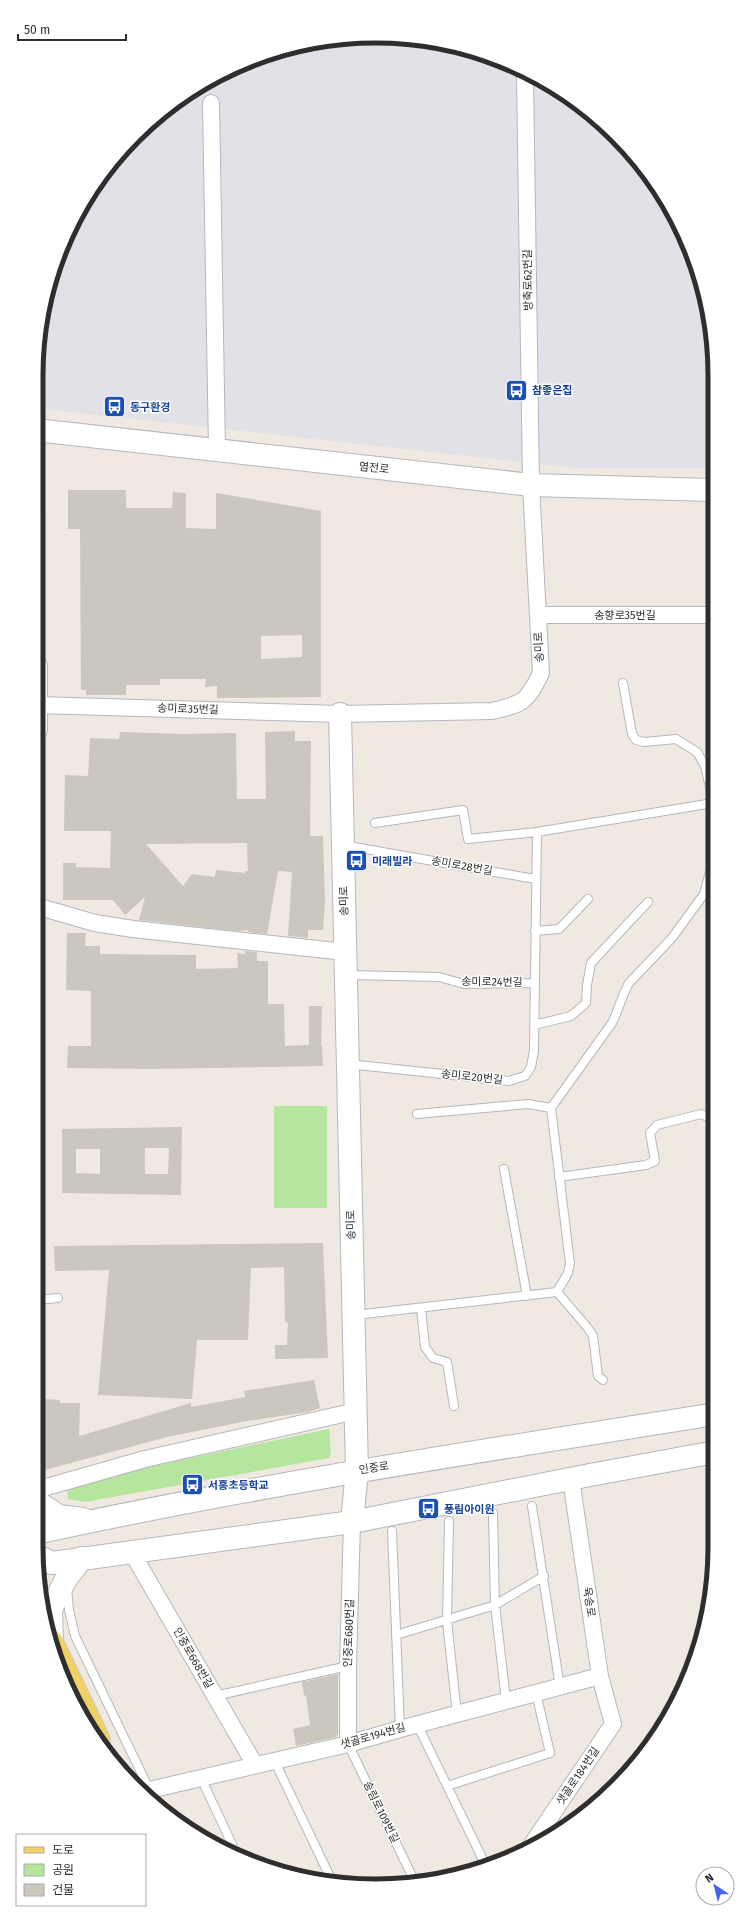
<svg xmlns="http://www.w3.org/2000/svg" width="751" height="1922" font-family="'Fira Sans','Noto Sans KR',sans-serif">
<rect width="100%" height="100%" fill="#efe9e1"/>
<path fill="#e3e1e8" d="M 398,37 L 464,48 L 564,93 L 631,152 L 680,226 L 712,331 L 712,468 L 576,468 L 36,408 L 36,375 L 48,287 L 71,225 L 106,169 L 152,120 L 206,81 L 267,54 L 331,39 Z"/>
<path fill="#b6e59e" d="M 274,1106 L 327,1106 L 327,1208 L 274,1208 Z
M 329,1429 L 331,1452 L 329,1458 L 85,1502 L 68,1499 L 67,1490 L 138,1469 Z"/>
<path fill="#cbc7bf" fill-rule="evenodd" d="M 68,490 L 126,490 L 126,508 L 172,508 L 173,492 L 186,493 L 186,528 L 216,529 L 216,493 L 321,511 L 321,697 L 217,698 L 217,686 L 205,687 L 206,679 L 160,679 L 160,685 L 126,685 L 126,695 L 86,695 L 86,690 L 81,690 L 80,529 L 68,529 ZM 302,635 L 302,657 L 261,659 L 261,636 Z
M 295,731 L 295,741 L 311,741 L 310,836 L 323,836 L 325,902 L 323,930 L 308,930 L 308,938 L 288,936 L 292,872 L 278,871 L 267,934 L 248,932 L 249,930 L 236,931 L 139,920 L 145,897 L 125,915 L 113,900 L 63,900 L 63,863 L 76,863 L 76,867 L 110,868 L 111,831 L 64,831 L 65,775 L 88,776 L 90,738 L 119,739 L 120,732 L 183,734 L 236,733 L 237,799 L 266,799 L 265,732 ZM 247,843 L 248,871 L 245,871 L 245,873 L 216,870 L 215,877 L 192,874 L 183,886 L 146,844 Z
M 67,933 L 86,933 L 85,946 L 100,946 L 100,954 L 196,955 L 196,969 L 238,968 L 237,953 L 245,954 L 245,951 L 257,952 L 257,961 L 268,961 L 268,1004 L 284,1004 L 285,1046 L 309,1045 L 309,1006 L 322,1006 L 321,1045 L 322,1045 L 323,1066 L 152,1069 L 67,1068 L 68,1046 L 91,1046 L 91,991 L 66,990 Z
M 182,1127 L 181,1195 L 62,1193 L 62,1129 ZM 145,1148 L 169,1148 L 168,1174 L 145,1174 ZM 76,1149 L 100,1149 L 100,1174 L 76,1173 Z
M 323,1243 L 328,1358 L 275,1359 L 275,1345 L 287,1345 L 288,1323 L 285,1322 L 284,1267 L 251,1268 L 248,1340 L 197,1340 L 192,1399 L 98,1395 L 109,1270 L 55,1271 L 54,1246 Z
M 314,1380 L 320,1408 L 308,1412 L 247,1421 L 167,1437 L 45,1470 L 38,1448 L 42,1447 L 44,1399 L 60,1400 L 60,1403 L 80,1403 L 79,1436 L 191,1403 L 191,1407 L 245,1397 L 244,1391 Z
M 338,1674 L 338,1734 L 336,1737 L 296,1746 L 293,1729 L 310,1725 L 306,1695 L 304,1696 L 302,1682 Z"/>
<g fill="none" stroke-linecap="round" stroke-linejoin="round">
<defs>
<path id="lane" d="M 623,683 L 632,734 L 636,740 L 644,742 L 676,739 L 697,752 L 705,766 L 713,800
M 375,823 L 463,810 L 468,839 L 537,832 L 713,803
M 343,845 L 535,879
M 535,931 L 559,929 L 588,899
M 348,975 L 439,977 L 464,984 L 534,983
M 534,1025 L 571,1016 L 586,1003 L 587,985 L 591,963 L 648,902
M 348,1064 L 509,1081 L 525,1076 L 531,1067 L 534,1051 L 537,832
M 417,1114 L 528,1104 L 551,1108
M 504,1169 L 527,1296
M 559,1177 L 646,1165 L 655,1161 L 650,1133 L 657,1125 L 701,1114 L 714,1120
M 36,1300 L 58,1298
M 421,1308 L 425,1347 L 433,1358 L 447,1362 L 454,1406
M 355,1315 L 557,1292
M 603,1380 L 598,1376 L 593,1336 L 587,1327 L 557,1292 L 568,1273 L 570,1263 L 551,1108 L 612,1023 C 619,1009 622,995 629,983 L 672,938 L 704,894 L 713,861 L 713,830
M 532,1506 L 560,1687
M 493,1513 L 495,1605 L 506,1700
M 449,1521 L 447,1621 L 457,1714
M 392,1531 L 400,1729
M 67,1589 L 69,1610 L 75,1636 L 153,1797
M 396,1635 L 495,1605 L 544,1576
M 215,1696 L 348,1666
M 417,1724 L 486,1866
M 348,1744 L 414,1880
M 274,1760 L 333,1883
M 201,1778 L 237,1855
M 447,1786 L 550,1753 L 536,1693"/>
<path id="street" d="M 211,103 L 217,450
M 538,615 L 713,615
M 37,705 L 340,714 L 492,711 C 523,704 527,702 541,673 L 531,485 L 525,76
M 36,906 L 95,923 L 133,929 L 345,952
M 36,1490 L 145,1459 L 356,1411
M 131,1551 L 255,1765
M 348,1744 L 348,1666 L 352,1522
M 145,1791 L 348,1744 L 400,1729 L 600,1676
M 530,1847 L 613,1724 L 600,1676 L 571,1479"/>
<path id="secondary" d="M 36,430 L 531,485 L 712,490
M 36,666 L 36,730
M 340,714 L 357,1471 L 352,1522
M 36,1501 L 59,1516 L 83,1519
M 36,1533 C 260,1484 488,1450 715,1414
M 38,1556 L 52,1563 L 352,1522 L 590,1475 L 715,1452
M 52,1643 L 51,1609 L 66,1579 L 82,1558"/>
<path id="primary" d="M 52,1642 L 99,1740"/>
</defs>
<use href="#lane" stroke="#b4b7c1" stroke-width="10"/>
<use href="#street" stroke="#b4b7c1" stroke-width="18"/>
<use href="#secondary" stroke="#b4b7c1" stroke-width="24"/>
<use href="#primary" stroke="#c9c9c9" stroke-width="24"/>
<use href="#lane" stroke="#fff" stroke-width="8"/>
<use href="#street" stroke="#fff" stroke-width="16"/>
<use href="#secondary" stroke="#fff" stroke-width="22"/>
<use href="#primary" stroke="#f2d163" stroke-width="22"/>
</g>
<defs>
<symbol id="bus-square" viewBox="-11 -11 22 22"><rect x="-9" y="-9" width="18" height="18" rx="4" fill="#1a4fb4" stroke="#fff"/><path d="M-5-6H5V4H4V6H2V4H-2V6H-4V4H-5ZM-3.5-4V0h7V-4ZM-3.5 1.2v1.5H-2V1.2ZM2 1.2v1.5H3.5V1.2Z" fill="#fff"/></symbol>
</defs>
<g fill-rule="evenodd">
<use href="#bus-square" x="504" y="378" width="25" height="25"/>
<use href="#bus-square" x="102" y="394" width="25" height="25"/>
<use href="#bus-square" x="344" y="848" width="25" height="25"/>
<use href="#bus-square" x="180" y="1472" width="25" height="25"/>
<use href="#bus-square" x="416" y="1496" width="25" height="25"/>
</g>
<g text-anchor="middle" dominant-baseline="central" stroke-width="3" stroke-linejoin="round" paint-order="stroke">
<g font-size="11" fill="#2e2e2e" stroke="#fff">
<text transform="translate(528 280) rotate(-91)">방축로62번길</text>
<text transform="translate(374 468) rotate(6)">염전로</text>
<text x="625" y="615">송향로35번길</text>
<text transform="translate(539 647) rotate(-93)">송미로</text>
<text transform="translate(188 709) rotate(2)">송미로35번길</text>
<text transform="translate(462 866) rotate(10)">송미로28번길</text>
<text transform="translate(344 901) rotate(-91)">송미로</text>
<text transform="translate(492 982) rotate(1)">송미로24번길</text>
<text transform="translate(472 1077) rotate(6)">송미로20번길</text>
<text transform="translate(351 1225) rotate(-91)">송미로</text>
<text transform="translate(374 1468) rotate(-9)">인중로</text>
<text transform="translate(589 1602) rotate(81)">육송로</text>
<text transform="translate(349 1633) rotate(-88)">인중로680번길</text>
<text transform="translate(193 1658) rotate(60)">인중로668번길</text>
<text transform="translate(373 1736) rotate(-16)">샛골로194번길</text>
<text transform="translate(578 1776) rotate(-56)">샛골로184번길</text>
<text transform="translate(381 1812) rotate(64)">송림로109번길</text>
</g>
<g font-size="11" font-weight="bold" fill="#164399" stroke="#fff" text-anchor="start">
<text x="532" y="390">참좋은집</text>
<text x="130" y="407">동구환경</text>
<text x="372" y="861">미래빌라</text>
<text x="208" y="1485">서흥초등학교</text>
<text x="444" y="1509">풍림아이원</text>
</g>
</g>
<path d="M0 0H751V1922H0ZM375 43H376A332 332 0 0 1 708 375V1547A332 332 0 0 1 376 1879H375A332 332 0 0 1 43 1547V375A332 332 0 0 1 375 43Z" fill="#fff" fill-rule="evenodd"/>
<path fill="none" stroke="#2e2e2e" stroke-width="5" d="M375 43H376A332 332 0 0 1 708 375V1547A332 332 0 0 1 376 1879H375A332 332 0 0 1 43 1547V375A332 332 0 0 1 375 43Z"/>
<rect x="16" y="1834" width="130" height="72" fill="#ffffff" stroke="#ababab"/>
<rect x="24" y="1847" width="20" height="6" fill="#f2d163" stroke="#ababab"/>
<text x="52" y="1854" font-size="12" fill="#2e2e2e">도로</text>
<rect x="24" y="1864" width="20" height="12" fill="#b6e59e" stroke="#ababab"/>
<text x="52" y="1874" font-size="12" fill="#2e2e2e">공원</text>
<rect x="24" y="1884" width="20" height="12" fill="#cbc7bf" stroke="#ababab"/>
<text x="52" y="1894" font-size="12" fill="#2e2e2e">건물</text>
<g transform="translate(715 1886) rotate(325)"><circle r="19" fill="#ffffff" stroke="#ababab"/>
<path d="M0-3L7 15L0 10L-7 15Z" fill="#4264fb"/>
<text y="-6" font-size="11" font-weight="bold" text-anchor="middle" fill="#2e2e2e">N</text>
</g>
<path d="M18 34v6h108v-6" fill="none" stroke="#2e2e2e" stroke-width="2"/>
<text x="24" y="34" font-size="12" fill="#2e2e2e" stroke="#ffffff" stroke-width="3" paint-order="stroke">50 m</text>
</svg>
